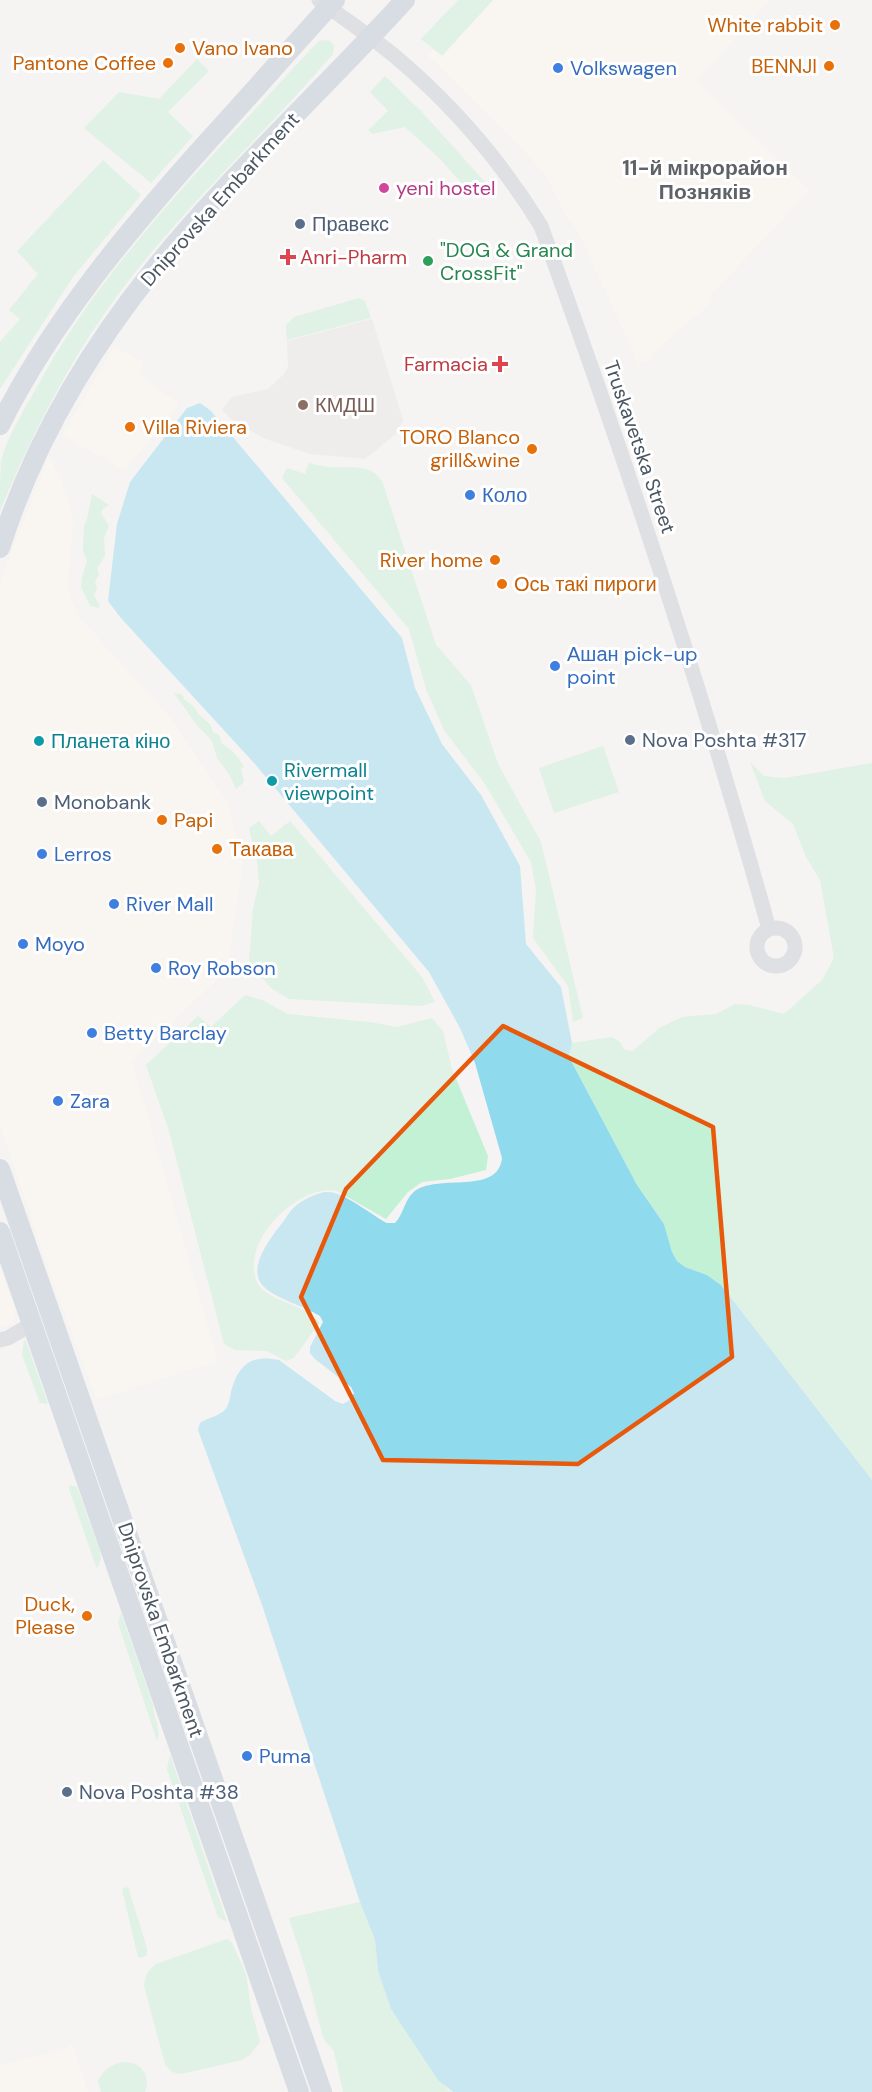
<svg xmlns="http://www.w3.org/2000/svg" width="872" height="2092" font-family="'DM Sans',sans-serif">
<rect width="100%" height="100%" fill="#f5f3f3"/>
<path fill="#fdf9ef" d="M 477,0 L 771,0 L 697,80 L 809,191 L 712,294 L 711,303 L 652,354 L 652,359 L 638,363 L 578,231 L 567,218 L 545,175 L 518,144 L 427,55 Z
M 114,346 L 143,363 L 138,374 L 180,404 L 125,470 L 62,436 Z
M 49,456 L 61,480 L 72,514 L 73,526 L 68,584 L 71,599 L 81,619 L 170,717 L 228,803 L 243,862 L 227,970 L 132,1061 L 218,1361 L 97,1400 L 52,1280 L 0,1124 L 0,588 L 6,566 Z
M 0,1267 L 16,1312 L 14,1319 L 9,1325 L 0,1328 Z
M 72,2044 L 88,2092 L 0,2092 L 0,2065 L 60,2051 Z"/>
<path fill="#e6e4e5" d="M 372,319 L 403,420 L 397,433 L 365,459 L 310,454 L 263,438 L 231,419 L 222,410 L 232,397 L 268,389 L 284,374 L 288,367 L 287,341 Z"/>
<path fill="#c3f1d5" d="M 458,0 L 493,0 L 442,56 L 421,39 Z
M 325,40 L 330,41 L 334,45 L 333,54 C 266,132 189,202 126,284 C 73,353 33,431 0,511 C 0,497 0,473 1,461 C 8,435 24,410 37,387 C 106,259 214,156 311,49 L 319,41 Z
M 197,59 L 209,71 L 168,112 L 193,136 L 151,183 L 84,128 L 119,92 L 159,99 Z
M 385,76 L 422,112 L 485,182 L 467,189 L 440,159 L 405,127 L 372,134 L 368,130 L 388,111 L 370,92 Z
M 103,160 L 141,195 L 73,277 L 0,389 L 0,342 L 20,319 L 9,310 L 38,274 L 17,251 Z
M 359,298 L 365,301 L 371,318 L 287,340 L 286,325 L 294,317 Z
M 309,463 C 315,465 322,466 328,467 C 348,469 369,462 382,481 L 436,645 L 471,685 L 498,764 L 541,842 L 583,1018 L 573,1022 L 568,986 L 533,938 L 536,890 L 531,862 L 485,784 L 444,730 L 426,689 L 409,629 L 282,478 L 287,468 L 305,474 Z
M 92,494 L 109,505 L 103,509 L 101,513 L 109,526 L 104,537 L 105,556 L 97,568 L 99,574 L 95,582 L 97,587 L 94,596 L 100,605 L 98,608 L 90,606 L 81,587 L 82,577 L 87,561 L 83,551 L 84,526 L 87,519 Z
M 174,693 L 182,694 L 184,699 L 194,707 L 198,714 L 210,724 L 213,732 L 219,735 L 222,744 C 229,746 241,760 244,767 L 241,768 L 244,782 L 236,789 L 229,774 L 217,758 L 212,741 L 196,724 Z
M 603,746 L 619,792 L 554,813 L 539,768 Z
M 750,762 L 764,776 L 785,778 L 872,763 L 872,1480 L 721,1285 L 707,1275 L 685,1267 L 677,1261 L 672,1252 L 664,1224 L 637,1185 L 569,1057 L 572,1043 L 612,1037 L 620,1042 L 625,1050 L 633,1051 L 659,1028 L 682,1017 L 716,1014 L 735,1004 L 749,1005 L 784,1014 L 822,980 L 834,958 L 820,880 L 806,857 L 793,824 L 765,801 Z
M 259,821 L 271,836 L 290,821 L 422,977 L 435,1002 L 421,1006 L 289,999 L 271,988 L 249,961 L 253,909 L 259,883 L 257,861 L 249,828 Z
M 245,995 L 262,1000 L 288,1014 L 369,1022 L 397,1027 L 432,1018 L 443,1031 L 452,1069 L 488,1156 L 486,1170 L 450,1179 L 422,1182 L 408,1192 L 386,1219 L 337,1191 C 298,1183 237,1244 258,1284 C 267,1301 306,1304 319,1323 L 294,1358 L 286,1361 L 267,1351 L 235,1350 L 224,1344 L 169,1131 L 146,1065 L 198,1016 L 211,1027 Z
M 24,1340 L 26,1341 L 48,1404 L 40,1403 L 22,1355 Z
M 70,1485 L 77,1487 L 100,1551 L 101,1559 L 97,1569 L 69,1489 Z
M 121,1613 L 153,1705 C 153,1717 162,1730 157,1741 L 118,1623 Z
M 170,1755 L 227,1922 L 218,1917 L 167,1769 Z
M 128,1887 L 147,1948 L 147,1955 L 142,1958 L 138,1957 L 122,1889 Z
M 360,1902 L 375,1940 L 378,1971 L 391,2009 L 448,2090 L 453,2092 L 343,2092 L 334,2051 L 325,2041 L 321,2030 L 307,1974 L 289,1918 Z
M 227,1939 L 232,1943 L 246,1974 L 251,2008 L 260,2042 L 250,2055 L 242,2060 L 181,2074 C 173,2073 170,2071 165,2064 L 144,1986 C 145,1976 148,1970 156,1964 Z
M 122,2062 C 141,2061 151,2075 145,2092 L 101,2092 L 98,2081 C 104,2069 110,2066 122,2062 Z"/>
<path fill="#90daee" d="M 200,403 L 211,411 L 402,638 L 415,688 L 442,744 L 481,795 L 520,866 L 526,944 L 561,987 L 572,1043 L 569,1057 L 637,1185 L 664,1224 L 672,1252 L 677,1261 L 685,1267 L 707,1275 L 721,1285 L 872,1480 L 872,2092 L 453,2092 L 438,2080 L 391,2009 L 378,1971 L 375,1940 L 360,1902 L 262,1605 L 198,1430 L 200,1423 C 207,1418 219,1416 225,1410 C 229,1405 230,1398 231,1392 C 238,1365 251,1354 279,1360 L 335,1401 L 343,1404 L 350,1400 L 354,1393 L 351,1387 L 315,1359 L 310,1353 L 310,1347 L 323,1322 L 320,1316 C 304,1306 276,1299 263,1286 C 246,1268 272,1236 283,1222 C 287,1216 292,1208 298,1204 C 305,1199 318,1192 327,1192 C 343,1191 371,1215 387,1223 L 395,1223 C 405,1213 404,1197 418,1189 C 445,1175 498,1194 502,1158 L 475,1063 L 460,1028 L 429,972 L 255,764 L 120,617 L 108,601 L 117,524 L 130,482 L 187,408 Z"/>
<g fill="none" stroke-linecap="round" stroke-linejoin="round">
<path stroke="#c1cad2" stroke-width="15" d="M 319,0 C 344,19 372,37 397,58 C 455,107 501,161 541,226 C 625,457 703,692 769,929
M757 947a19 19 0 1 1 38 0a19 19 0 1 1-38 0Z
M 0,1340 L 8,1338 L 32,1324"/>
<path stroke="#b3c2d1" stroke-width="20" d="M 0,425 C 53,319 131,227 210,139 C 252,93 293,46 335,0
M 0,548 C 32,447 88,351 155,268 C 232,173 323,90 405,0
M 0,1169 L 322,2092
M 0,1232 L 299,2092"/>
</g>
<path d="M0 0H872V2092H0ZM 503,1026 L 713,1127 L 732,1357 L 578,1464 L 383,1460 L 301,1297 L 346,1189 Z" fill="#f5f3f3" fill-opacity=".55" fill-rule="evenodd"/>
<path fill="none" stroke="#e8590c" stroke-width="4.5" stroke-linejoin="round" d="M 503,1026 L 713,1127 L 732,1357 L 578,1464 L 383,1460 L 301,1297 L 346,1189 Z"/>
<g fill="#e8710a" stroke="#fff" stroke-width="2">
<circle cx="835" cy="25" r="6"/>
<circle cx="180" cy="48" r="6"/>
<circle cx="168" cy="63" r="6"/>
<circle cx="829" cy="66" r="6"/>
<circle cx="130" cy="427" r="6"/>
<circle cx="532" cy="449" r="6"/>
<circle cx="495" cy="560" r="6"/>
<circle cx="502" cy="584" r="6"/>
<circle cx="162" cy="820" r="6"/>
<circle cx="217" cy="849" r="6"/>
<circle cx="87" cy="1616" r="6"/>
</g>
<g fill="#3f7fe0" stroke="#fff" stroke-width="2">
<circle cx="558" cy="68" r="6"/>
<circle cx="470" cy="495" r="6"/>
<circle cx="555" cy="666" r="6"/>
<circle cx="42" cy="854" r="6"/>
<circle cx="114" cy="904" r="6"/>
<circle cx="23" cy="944" r="6"/>
<circle cx="156" cy="968" r="6"/>
<circle cx="92" cy="1033" r="6"/>
<circle cx="58" cy="1101" r="6"/>
<circle cx="247" cy="1756" r="6"/>
</g>
<circle fill="#d1479c" stroke="#fff" stroke-width="2" cx="384" cy="188" r="6"/>
<g fill="#5c6f8a" stroke="#fff" stroke-width="2">
<circle cx="300" cy="224" r="6"/>
<circle cx="630" cy="740" r="6"/>
<circle cx="42" cy="802" r="6"/>
<circle cx="67" cy="1792" r="6"/>
</g>
<g fill="#e0444e" stroke="#fff" stroke-width="2">
<path d="M285 248h6v6h6v6h-6v6h-6v-6h-6v-6h6z"/>
<path d="M497 355h6v6h6v6h-6v6h-6v-6h-6v-6h6z"/>
</g>
<circle fill="#2e9e5b" stroke="#fff" stroke-width="2" cx="428" cy="261" r="6"/>
<circle fill="#8d6e63" stroke="#fff" stroke-width="2" cx="303" cy="405" r="6"/>
<g fill="#0f9aa8" stroke="#fff" stroke-width="2">
<circle cx="39" cy="741" r="6"/>
<circle cx="272" cy="781" r="6"/>
</g>
<g text-anchor="middle" dominant-baseline="central" stroke-width="6" stroke-linejoin="round" paint-order="stroke">
<g font-size="20" fill="#c56008" stroke="#fff" text-anchor="end">
<text x="823" y="25">White rabbit</text>
<text x="192" y="48" text-anchor="start">Vano Ivano</text>
<text x="156" y="63">Pantone Coffee</text>
<text x="817" y="66">BENNJI</text>
<text x="142" y="427" text-anchor="start">Villa Riviera</text>
<text x="520" y="437">TORO Blanco<tspan x="520" dy="23">grill&amp;wine</tspan></text>
<text x="483" y="560">River home</text>
<text x="514" y="584" text-anchor="start">Ось такі пироги</text>
<text x="174" y="820" text-anchor="start">Papi</text>
<text x="229" y="849" text-anchor="start">Такава</text>
<text x="75" y="1604">Duck,<tspan x="75" dy="23">Please</tspan></text>
</g>
<g font-size="20" fill="#366cbe" stroke="#fff" text-anchor="start">
<text x="570" y="68">Volkswagen</text>
<text x="482" y="495">Коло</text>
<text x="567" y="654">Ашан pick-up<tspan x="567" dy="23">point</tspan></text>
<text x="54" y="854">Lerros</text>
<text x="126" y="904">River Mall</text>
<text x="35" y="944">Moyo</text>
<text x="168" y="968">Roy Robson</text>
<text x="104" y="1033">Betty Barclay</text>
<text x="70" y="1101">Zara</text>
<text x="259" y="1756">Puma</text>
</g>
<g font-size="20" fill="#b23c85" stroke="#fff" text-anchor="start">
<text x="396" y="188">yeni hostel</text>
</g>
<g font-size="20" fill="#4a5661" stroke="#fff">
<text transform="translate(220 199) rotate(-48)">Dniprovska Embarkment</text>
<text transform="translate(640 447) rotate(71)">Truskavetska Street</text>
<text transform="translate(161 1630) rotate(71)">Dniprovska Embarkment</text>
</g>
<g font-size="20" fill="#4e5e75" stroke="#fff" text-anchor="start">
<text x="312" y="224">Правекс</text>
<text x="642" y="740">Nova Poshta #317</text>
<text x="54" y="802">Monobank</text>
<text x="79" y="1792">Nova Poshta #38</text>
</g>
<g font-size="20" fill="#27864d" stroke="#fff" text-anchor="start">
<text x="440" y="250">"DOG &amp; Grand<tspan x="440" dy="23">CrossFit"</tspan></text>
</g>
<g font-size="20" fill="#be3a42" stroke="#fff" text-anchor="start">
<text x="300" y="257">Anri-Pharm</text>
<text x="488" y="364" text-anchor="end">Farmacia</text>
</g>
<g font-size="20" fill="#785e54" stroke="#fff" text-anchor="start">
<text x="315" y="405">КМДШ</text>
</g>
<g font-size="20" fill="#0d838f" stroke="#fff" text-anchor="start">
<text x="51" y="741">Планета кіно</text>
<text x="284" y="770">Rivermall<tspan x="284" dy="23">viewpoint</tspan></text>
</g>
<g font-size="21" font-weight="bold" fill="#5f6368" stroke="#fff">
<text x="705" y="168">11-й мікрорайон<tspan x="705" dy="24">Позняків</tspan></text>
</g>
</g>
</svg>
